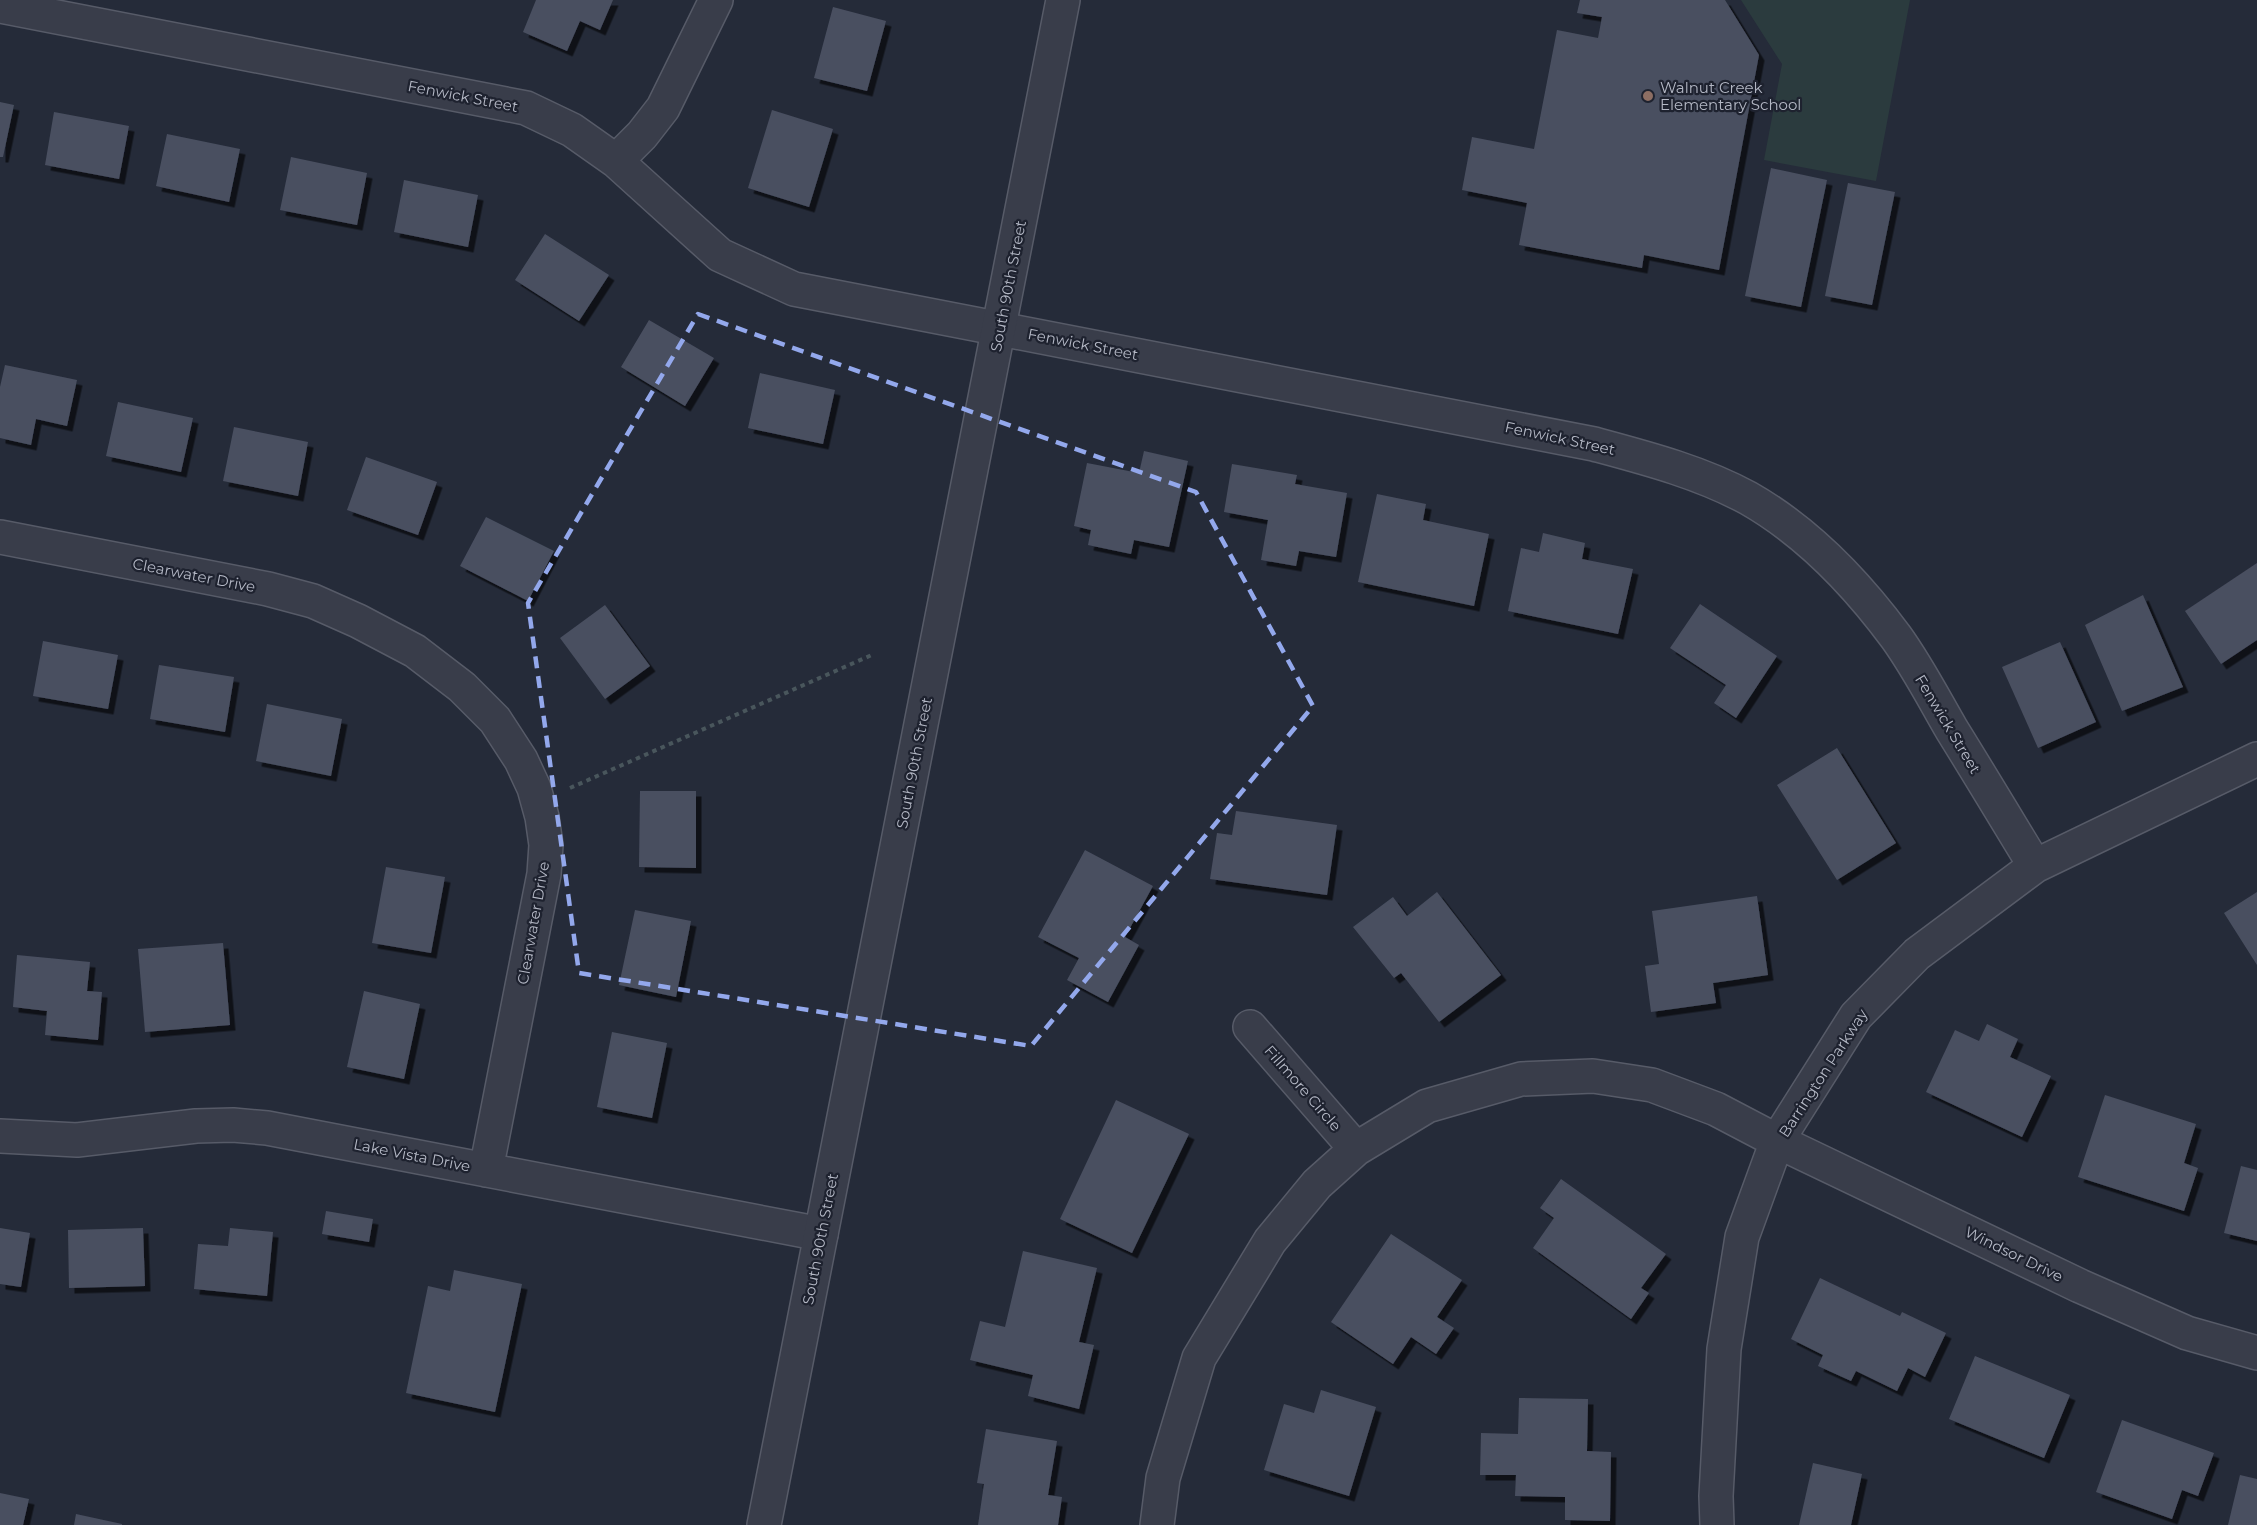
<svg xmlns="http://www.w3.org/2000/svg" width="2257" height="1525" font-family="Montserrat,sans-serif">
<defs>
<filter id="shadow"><feDropShadow dx="5.5" dy="5.5" stdDeviation="0" flood-color="#0009"/></filter>
</defs>
<rect width="100%" height="100%" fill="#252b39"/>
<path fill="#2b3b3e" d="M 1741,0 L 1910,0 L 1876,181 L 1764,160 L 1782,64 Z"/>
<path fill="#494f60" filter="url(#shadow)" d="M 536,0 L 613,0 L 600,30 L 580,21 L 567,51 L 523,32 Z
M 1580,0 L 1725,0 L 1759,55 L 1719,270 L 1644,255 L 1642,268 L 1519,245 L 1527,203 L 1462,190 L 1472,137 L 1534,149 L 1557,30 L 1598,38 L 1602,17 L 1577,13 Z
M 833,7 L 886,21 L 867,91 L 814,78 Z
M 0,102 L 14,105 L 3,157 L 0,157 Z
M 772,110 L 833,129 L 809,207 L 748,188 Z
M 54,112 L 129,126 L 119,179 L 45,165 Z
M 167,134 L 240,149 L 229,202 L 156,186 Z
M 291,157 L 367,173 L 357,225 L 280,210 Z
M 1771,168 L 1827,180 L 1801,307 L 1745,296 Z
M 404,180 L 478,195 L 468,247 L 394,232 Z
M 1848,183 L 1895,192 L 1872,305 L 1825,296 Z
M 545,234 L 609,275 L 579,321 L 515,280 Z
M 649,320 L 714,358 L 685,406 L 621,367 Z
M 5,365 L 77,380 L 67,426 L 36,419 L 31,445 L 0,438 L 0,387 Z
M 760,373 L 835,390 L 823,444 L 748,428 Z
M 118,402 L 193,418 L 181,472 L 106,456 Z
M 234,427 L 308,442 L 298,496 L 223,481 Z
M 1144,451 L 1188,461 L 1169,547 L 1134,540 L 1131,554 L 1088,545 L 1091,530 L 1074,526 L 1087,463 L 1139,473 Z
M 366,457 L 437,482 L 418,535 L 347,510 Z
M 1232,464 L 1297,475 L 1295,484 L 1347,493 L 1336,557 L 1299,551 L 1296,566 L 1261,560 L 1268,520 L 1224,512 Z
M 1377,494 L 1426,504 L 1423,520 L 1489,534 L 1474,606 L 1358,582 Z
M 486,517 L 554,551 L 528,601 L 460,566 Z
M 1543,533 L 1585,543 L 1582,559 L 1633,569 L 1618,634 L 1508,611 L 1521,548 L 1539,552 Z
M 2257,563 L 2257,640 L 2221,664 L 2185,611 Z
M 2143,595 L 2183,687 L 2122,711 L 2085,625 Z
M 1700,604 L 1777,656 L 1736,718 L 1714,703 L 1726,685 L 1670,648 Z
M 605,605 L 650,666 L 605,699 L 560,638 Z
M 43,641 L 118,655 L 108,709 L 33,696 Z
M 2060,642 L 2096,722 L 2038,748 L 2002,667 Z
M 159,665 L 234,677 L 225,732 L 150,719 Z
M 267,704 L 342,719 L 331,776 L 256,761 Z
M 1837,748 L 1896,843 L 1837,880 L 1777,785 Z
M 640,791 L 696,791 L 696,868 L 639,867 Z
M 1236,811 L 1337,825 L 1327,895 L 1210,879 L 1217,833 L 1232,835 Z
M 1085,850 L 1153,886 L 1125,937 L 1139,945 L 1108,1002 L 1067,980 L 1079,958 L 1038,937 Z
M 386,867 L 445,877 L 431,953 L 372,943 Z
M 1437,892 L 1501,975 L 1439,1022 L 1401,973 L 1394,978 L 1353,927 L 1393,897 L 1407,916 Z
M 2257,892 L 2257,965 L 2224,913 Z
M 1757,896 L 1768,975 L 1713,983 L 1716,1003 L 1651,1012 L 1645,966 L 1659,964 L 1652,911 Z
M 635,910 L 691,921 L 676,997 L 619,985 Z
M 223,943 L 230,1025 L 145,1032 L 138,949 Z
M 17,955 L 90,962 L 87,991 L 102,992 L 98,1040 L 45,1035 L 47,1011 L 13,1007 Z
M 364,991 L 420,1004 L 404,1079 L 347,1067 Z
M 1987,1024 L 2018,1039 L 2010,1057 L 2051,1076 L 2022,1137 L 1926,1092 L 1955,1030 L 1979,1041 Z
M 612,1032 L 667,1043 L 652,1118 L 597,1107 Z
M 2105,1095 L 2196,1124 L 2184,1163 L 2198,1168 L 2184,1211 L 2078,1177 Z
M 1116,1100 L 1189,1134 L 1132,1253 L 1060,1219 Z
M 2241,1166 L 2257,1170 L 2257,1241 L 2224,1233 Z
M 1561,1179 L 1666,1254 L 1641,1288 L 1649,1293 L 1631,1319 L 1533,1248 L 1554,1218 L 1540,1208 Z
M 326,1211 L 373,1219 L 369,1242 L 322,1234 Z
M 0,1228 L 30,1233 L 21,1287 L 0,1284 Z
M 143,1228 L 145,1286 L 69,1288 L 68,1230 Z
M 230,1228 L 273,1232 L 267,1296 L 194,1289 L 198,1244 L 228,1246 Z
M 1391,1234 L 1462,1280 L 1437,1317 L 1454,1328 L 1436,1354 L 1411,1337 L 1393,1364 L 1331,1322 Z
M 1023,1251 L 1097,1268 L 1079,1342 L 1094,1345 L 1079,1409 L 1028,1396 L 1033,1375 L 970,1360 L 980,1321 L 1005,1327 Z
M 454,1270 L 522,1284 L 495,1412 L 406,1393 L 428,1286 L 450,1291 Z
M 1820,1278 L 1900,1316 L 1902,1312 L 1946,1333 L 1925,1377 L 1908,1368 L 1897,1391 L 1856,1371 L 1851,1381 L 1818,1366 L 1823,1355 L 1791,1339 Z
M 1975,1356 L 2070,1395 L 2044,1458 L 1949,1419 Z
M 1321,1390 L 1376,1407 L 1349,1496 L 1264,1470 L 1284,1404 L 1314,1413 Z
M 1519,1398 L 1588,1399 L 1587,1451 L 1611,1452 L 1610,1521 L 1565,1520 L 1565,1497 L 1515,1496 L 1516,1475 L 1480,1475 L 1481,1433 L 1518,1434 Z
M 2122,1420 L 2214,1453 L 2198,1496 L 2182,1490 L 2172,1519 L 2096,1492 Z
M 986,1429 L 1057,1441 L 1048,1495 L 1062,1497 L 1058,1525 L 978,1525 L 984,1484 L 977,1483 Z
M 1813,1463 L 1862,1474 L 1851,1525 L 1799,1525 Z
M 2240,1475 L 2257,1479 L 2257,1525 L 2228,1525 Z
M 0,1493 L 29,1499 L 23,1525 L 0,1525 Z
M 76,1514 L 122,1524 L 122,1525 L 74,1525 Z"/>
<g fill="none" stroke-linecap="round" stroke-linejoin="round">
<defs>
<path id="minor" d="M 0,6 L 526,108 L 572,130 L 616,161 L 720,255 L 794,289 L 1594,444 C 1646,458 1700,472 1748,498 C 1806,531 1856,583 1896,637 C 1917,666 1934,699 1952,730 C 1980,775 2007,820 2035,866
M 616,161 L 642,135 L 663,108 L 716,0
M 0,537 L 268,589 L 313,601 L 358,621 L 415,651 L 462,687 L 495,720 L 521,760 L 534,788 L 542,817 L 546,845 L 544,874 L 486,1170
M 1250,1027 L 1356,1149
M 0,1136 L 77,1140 L 196,1126 L 233,1125 L 267,1128 L 821,1234
M 1157,1525 L 1163,1478 L 1199,1358 L 1270,1241 L 1317,1184 L 1356,1149 L 1427,1106 L 1521,1079 L 1593,1076 L 1652,1085 L 1716,1109 L 1777,1141 L 2080,1286 L 2187,1333 L 2257,1353
M 1717,1525 L 1716,1496 L 1724,1349 L 1742,1237 L 1777,1141 L 1856,1016 L 1917,954 L 2035,866 L 2257,759"/>
<path id="tertiary" d="M 764,1525 L 1063,0"/>
</defs>
<use href="#minor" stroke="#575b68" stroke-width="36"/>
<use href="#tertiary" stroke="#575b68" stroke-width="36"/>
<path stroke="#49565c" stroke-width="4" stroke-dasharray="4.5 4.5" stroke-linecap="butt" d="M 570,788 L 874,654"/>
<use href="#minor" stroke="#393d4a" stroke-width="33"/>
<use href="#tertiary" stroke="#393d4a" stroke-width="33"/>
</g>
<path fill="none" stroke="#93a8ec" stroke-width="4.5" stroke-dasharray="12 8" stroke-linejoin="round" d="M 698,314 L 1196,492 L 1313,706 L 1031,1046 L 579,973 L 528,603 Z"/>
<circle fill="#8d6e63" stroke="#1e222f" stroke-width="2" cx="1648" cy="96" r="6"/>
<g text-anchor="middle" dominant-baseline="central" stroke-width="4.5" stroke-linejoin="round" paint-order="stroke">
<g font-size="15" fill="#b4b8c5" stroke="#1e222f" text-anchor="start">
<text x="1660" y="87">Walnut Creek<tspan x="1660" dy="17">Elementary School</tspan></text>
</g>
<g font-size="15" fill="#b4b8c5" stroke="#1e222f">
<text transform="translate(463 96) rotate(11)">Fenwick Street</text>
<text transform="translate(1008 286) rotate(-79)">South 90th Street</text>
<text transform="translate(1083 344) rotate(11)">Fenwick Street</text>
<text transform="translate(1560 438) rotate(12)">Fenwick Street</text>
<text transform="translate(194 575) rotate(11)">Clearwater Drive</text>
<text transform="translate(1948 724) rotate(59)">Fenwick Street</text>
<text transform="translate(914 763) rotate(-79)">South 90th Street</text>
<text transform="translate(533 923) rotate(-80)">Clearwater Drive</text>
<text transform="translate(1823 1073) rotate(-57)">Barrington Parkway</text>
<text transform="translate(1303 1088) rotate(49)">Fillmore Circle</text>
<text transform="translate(412 1155) rotate(11)">Lake Vista Drive</text>
<text transform="translate(820 1239) rotate(-79)">South 90th Street</text>
<text transform="translate(2014 1254) rotate(26)">Windsor Drive</text>
</g>
</g>
</svg>
